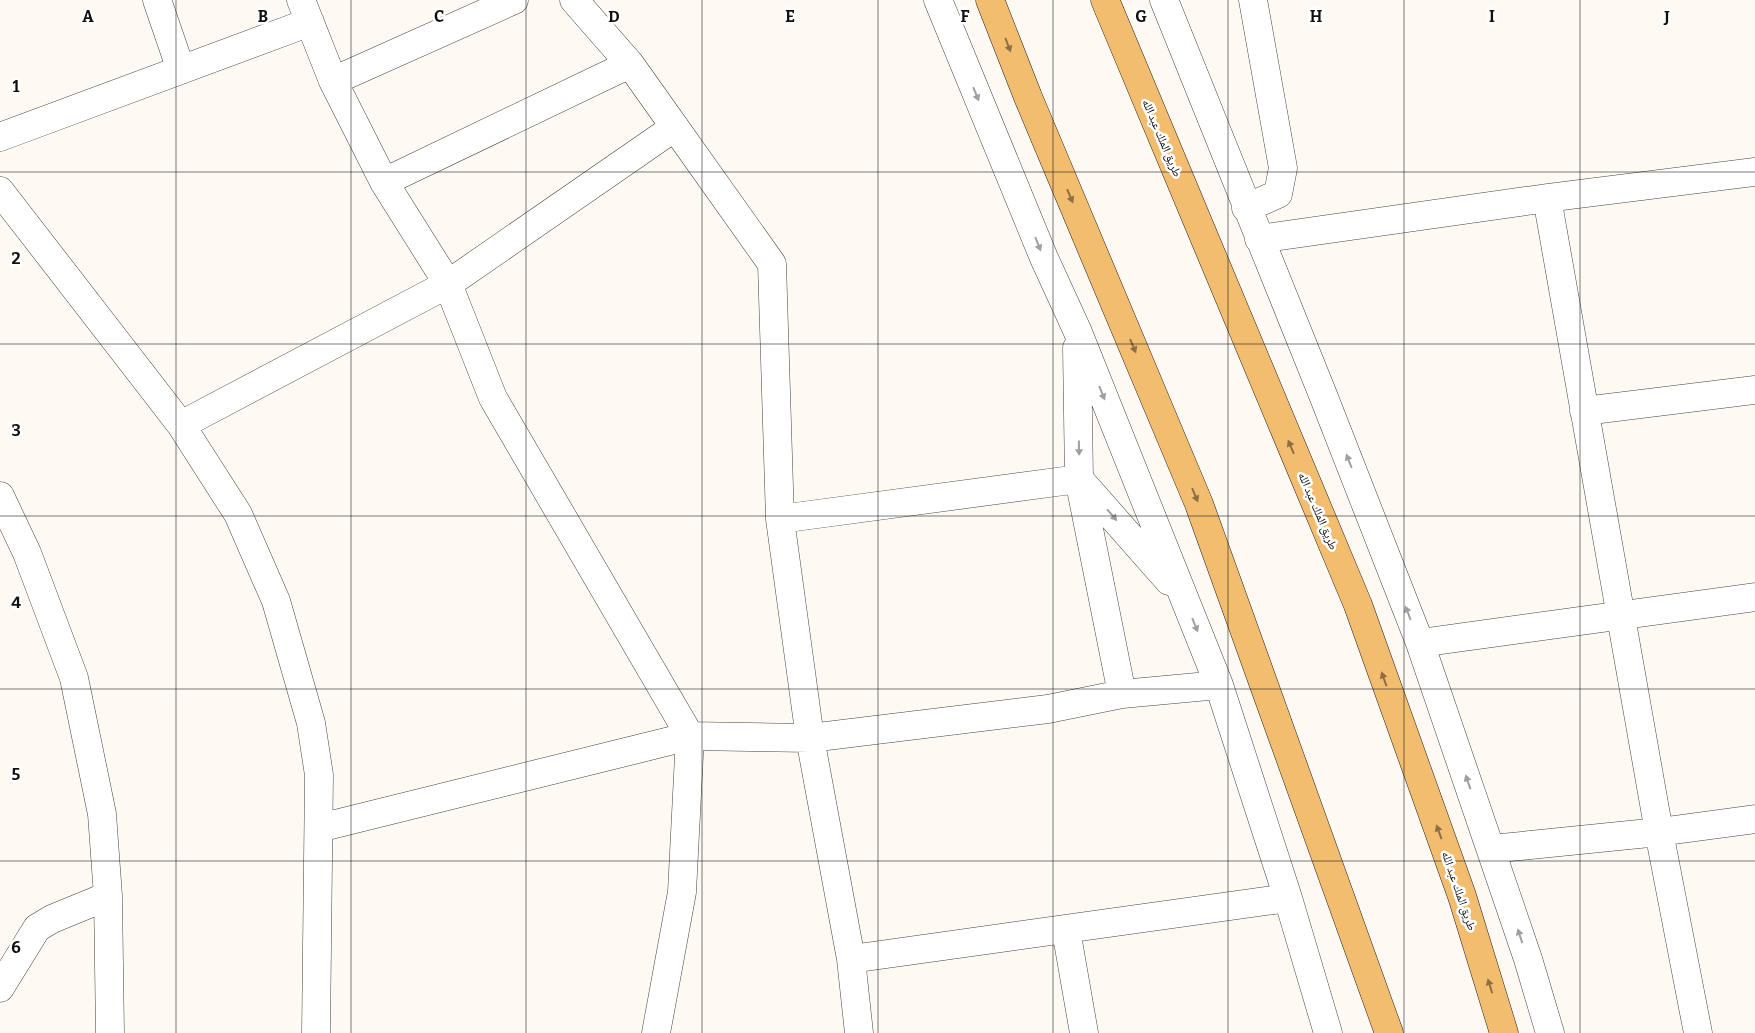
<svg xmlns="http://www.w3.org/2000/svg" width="1755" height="1033" font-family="Bitter,'Noto Naskh Arabic',serif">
<rect width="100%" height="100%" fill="#fefaf3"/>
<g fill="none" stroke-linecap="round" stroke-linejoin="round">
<defs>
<path id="minor" d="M 157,0 L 181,70
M 301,0 L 333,81 L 384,182 L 448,284 L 493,398 L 690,736 L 682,892 L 656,1033
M 574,0 L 630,64 L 772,264 L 780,519 L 810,738 L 851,959 L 859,1033
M 938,0 L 1044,258 L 1077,330 L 1219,685 L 1288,898 L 1328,1033
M 1164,0 L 1323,395 L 1420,643 L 1528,959 L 1550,1033
M 333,81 L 514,0
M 0,137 L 310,22
M 384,182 L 630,64
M 0,191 L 181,425 L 238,514 L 276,601 L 311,723 L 319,775 L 316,1033
M 1547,198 L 1659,832 L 1698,1033
M 1246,208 L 1278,194 L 1283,168 L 1253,0
M 1259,239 L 1547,198 L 1755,172
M 1077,348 L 1079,479 L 1122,694
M 1584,411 L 1755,390
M 181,425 L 448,284 L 675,127
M 1080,480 L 1169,581
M 0,496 L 27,553 L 74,678 L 102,814 L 108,896 L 110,1033
M 780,519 L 1079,479
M 1420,643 L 1755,597
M 319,828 L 690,736 L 810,738 L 1048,709 L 1122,694 L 1219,685
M 1491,849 L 1659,832 L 1755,819
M 1066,930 L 1084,1033
M 851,959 L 1288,898
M 0,988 L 37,928 L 52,919 L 108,896"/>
<path id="major" d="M 990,0 L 1028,97 L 1199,504 L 1389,1033
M 1105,0 L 1358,605 L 1462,896 L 1504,1033"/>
</defs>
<use href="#minor" stroke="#434343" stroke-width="29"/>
<use href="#major" stroke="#212121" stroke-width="29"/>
<use href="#minor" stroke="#fff" stroke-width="28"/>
<use href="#major" stroke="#f3bd6f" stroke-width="28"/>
</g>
<defs><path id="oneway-solid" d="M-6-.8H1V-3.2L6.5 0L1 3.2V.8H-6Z" transform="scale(1.25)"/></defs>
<g fill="#8d6f44">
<use href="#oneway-solid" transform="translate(1008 45) rotate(69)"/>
<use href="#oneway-solid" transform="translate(1070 196) rotate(67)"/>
<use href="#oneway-solid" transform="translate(1133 346) rotate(67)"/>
<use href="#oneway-solid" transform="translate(1291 447) rotate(-113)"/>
<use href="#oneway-solid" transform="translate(1195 495) rotate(67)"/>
<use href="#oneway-solid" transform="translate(1384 679) rotate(-110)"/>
<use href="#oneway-solid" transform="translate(1439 832) rotate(-110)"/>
<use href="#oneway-solid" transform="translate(1490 986) rotate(-107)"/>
</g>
<g fill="#9f9f9f">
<use href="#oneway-solid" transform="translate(976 94) rotate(68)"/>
<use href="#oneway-solid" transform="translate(1038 244) rotate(68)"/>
<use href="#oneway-solid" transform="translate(1102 393) rotate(68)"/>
<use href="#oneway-solid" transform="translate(1079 448) rotate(89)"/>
<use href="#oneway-solid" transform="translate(1349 461) rotate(-111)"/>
<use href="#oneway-solid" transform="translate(1112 515) rotate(49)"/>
<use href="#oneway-solid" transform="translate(1408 613) rotate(-111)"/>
<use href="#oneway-solid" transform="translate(1195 625) rotate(68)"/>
<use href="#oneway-solid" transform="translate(1468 782) rotate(-109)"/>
<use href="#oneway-solid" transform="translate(1520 936) rotate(-108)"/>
</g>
<path fill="none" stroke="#101010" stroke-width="1" stroke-opacity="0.55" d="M 176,0 L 176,1033M 351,0 L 351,1033M 526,0 L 526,1033M 702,0 L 702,1033M 878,0 L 878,1033M 1053,0 L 1053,1033M 1228,0 L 1228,1033M 1404,0 L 1404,1033M 1580,0 L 1580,1033M 0,172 L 1755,172M 0,344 L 1755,344M 0,516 L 1755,516M 0,689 L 1755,689M 0,861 L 1755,861"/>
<g text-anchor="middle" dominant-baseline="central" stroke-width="5" stroke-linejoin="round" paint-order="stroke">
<g font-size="12" fill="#101010" stroke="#fff">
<text transform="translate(1162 138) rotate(67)">طريق الملك عبد الله</text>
<text transform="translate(1318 511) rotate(67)">طريق الملك عبد الله</text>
<text transform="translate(1459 891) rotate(71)">طريق الملك عبد الله</text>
</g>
</g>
<g font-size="16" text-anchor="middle" font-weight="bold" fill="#101010" stroke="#fff" stroke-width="5" stroke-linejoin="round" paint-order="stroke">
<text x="88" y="22">A</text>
<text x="263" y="22">B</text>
<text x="439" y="22">C</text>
<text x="614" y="22">D</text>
<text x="790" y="22">E</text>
<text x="965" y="22">F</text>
<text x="1141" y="22">G</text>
<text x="1316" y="22">H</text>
<text x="1492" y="22">I</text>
<text x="1667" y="22">J</text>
<text x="16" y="92">1</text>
<text x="16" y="264">2</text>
<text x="16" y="436">3</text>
<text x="16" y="608">4</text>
<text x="16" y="780">5</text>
<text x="16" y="953">6</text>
</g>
</svg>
